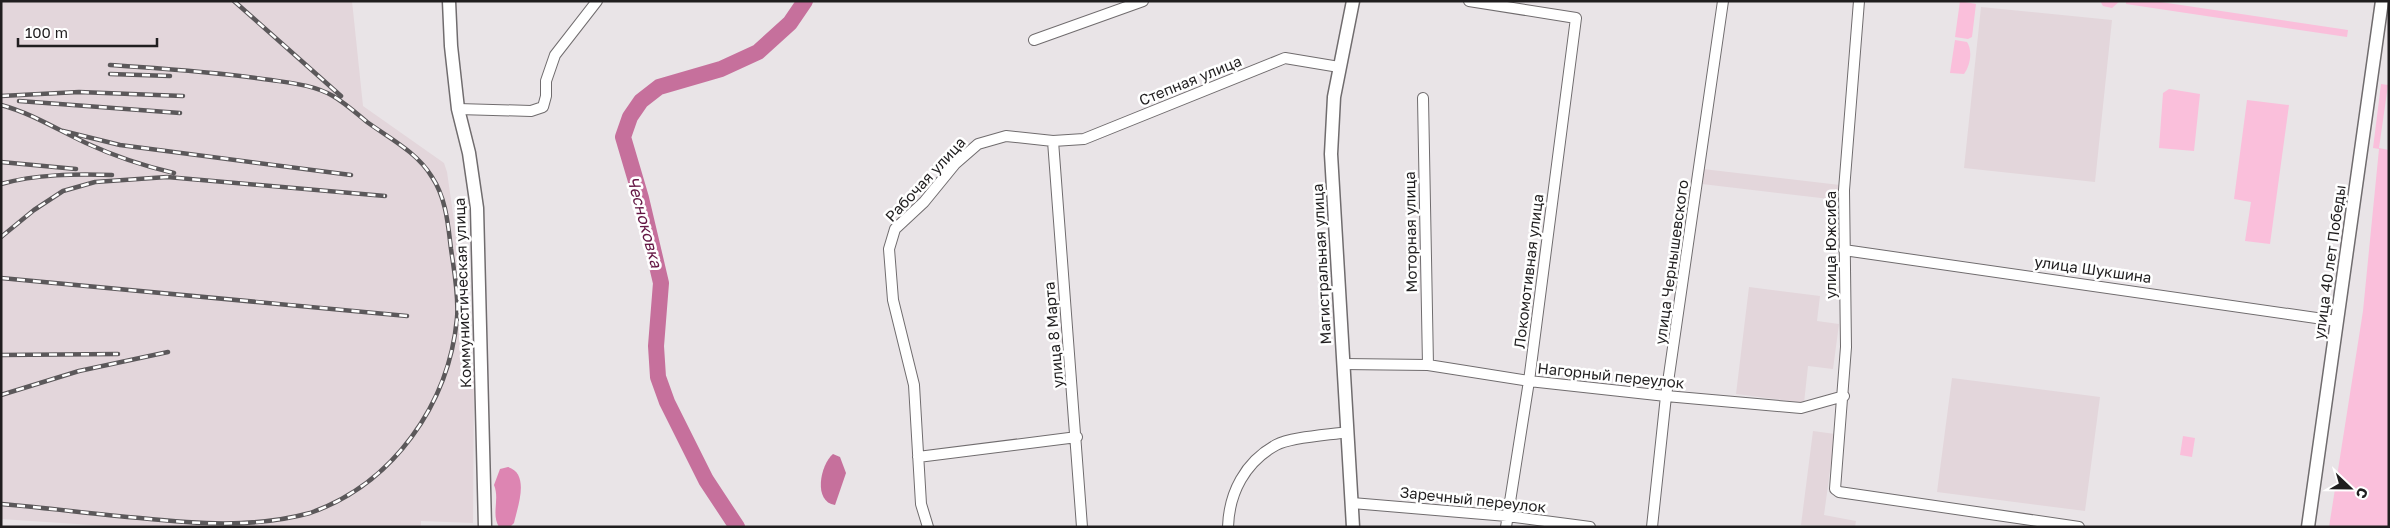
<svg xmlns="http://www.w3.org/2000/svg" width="2390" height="528" font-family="'Golos Text',sans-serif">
<rect width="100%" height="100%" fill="#e9e4e7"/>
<path fill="#e3d6db" d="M 1,1 L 352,1 L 363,106 L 444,163 L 447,172 L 460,263 L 468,367 L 474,366 L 473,523 L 421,521 L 421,527 L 121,527 L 1,519 Z
M 1981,7 L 2112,20 L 2095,182 L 1964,168 Z
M 1703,169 L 1840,185 L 1838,200 L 1702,184 Z
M 1749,287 L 1820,296 L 1817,321 L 1839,324 L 1833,369 L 1808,366 L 1804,403 L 1736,394 Z
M 1952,378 L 2100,397 L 2085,511 L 1937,492 Z
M 1813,431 L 1835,434 L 1824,515 L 1856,521 L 1855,527 L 1801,525 Z"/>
<path fill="#fabfdb" d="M 1960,1 L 1976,4 L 1972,37 L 1968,39 L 1955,37 Z
M 2100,1 L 2120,1 L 2112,8 L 2103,6 Z
M 2126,1 L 2154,1 L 2348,30 L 2347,37 L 2126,4 Z
M 1955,40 L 1967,42 C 1973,51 1970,66 1964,74 L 1950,73 Z
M 2381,84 L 2388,85 L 2379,148 L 2389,150 L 2389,527 L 2329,527 L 2363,311 L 2379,149 L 2373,148 Z
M 2169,89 L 2200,94 L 2194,151 L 2159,148 L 2163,93 Z
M 2247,100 L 2289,105 L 2270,244 L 2245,241 L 2251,202 L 2234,199 Z
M 2183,436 L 2195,438 L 2192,457 L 2180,455 Z"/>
<path fill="#dd85b2" d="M 508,467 C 530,474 518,505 514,523 L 510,527 L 499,527 C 491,514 500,499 494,485 L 500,469 Z"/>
<path fill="#c6709c" d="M 833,454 L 840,457 L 846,473 L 835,505 C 813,502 820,465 833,454 Z"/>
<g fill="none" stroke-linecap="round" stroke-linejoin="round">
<path stroke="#c6709c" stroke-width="16" d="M 737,527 L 706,480 L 667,402 L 658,377 L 656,346 L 661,283 L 641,198 L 623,137 L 630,117 L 641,101 L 659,87 L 721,69 L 758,52 L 790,23 L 805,1"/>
<defs>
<path id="minor" d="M 1469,1 L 1576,18 L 1529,381 L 1506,527
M 1859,1 L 1844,190 L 1846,347 L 1835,489 L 1839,492 L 2079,527
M 1034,40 L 1143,1
M 1423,98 L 1428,365
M 458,109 L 531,111 L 543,107 L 546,96 L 546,81 L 555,55 L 597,1
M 1053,141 L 1082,527
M 1844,250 L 2337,321
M 1343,364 L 1428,365 L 1529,381 L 1666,396 L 1801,408 L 1844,396
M 918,457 L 1077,437
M 1352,503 L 1507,516 L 1590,527
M 928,527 L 921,504 L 914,385 L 893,300 L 889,249 L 895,229 L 924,202 L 955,164 L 978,144 L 1006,136 L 1053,141 L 1084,139 L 1285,58 L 1339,67
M 1228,527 C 1229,493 1245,462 1276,445 C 1291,437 1329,435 1348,432
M 1652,527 L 1666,396 L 1723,1"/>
<path id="tertiary" d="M 449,1 L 451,46 L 458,109 L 469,153 L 477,208 L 485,527
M 1353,527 L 1331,154 L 1334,97 L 1353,1
M 2308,527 L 2382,1"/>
</defs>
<use href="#minor" stroke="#706c6e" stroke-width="12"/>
<use href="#tertiary" stroke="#706c6e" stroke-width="15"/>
<use href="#minor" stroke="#fff" stroke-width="10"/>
<use href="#tertiary" stroke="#fff" stroke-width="12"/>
<defs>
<path id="rail" d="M 234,1 L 341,96
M 110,74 L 170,76
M 1,96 L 79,92 L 183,96
M 19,101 L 180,113
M 1,105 C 31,113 58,130 86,143 C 114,156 144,166 174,173
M 63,131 L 120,145 L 351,175
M 1,162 L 76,169
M 1,184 C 37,174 75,174 112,175
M 1,237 L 34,210 L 63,191 L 95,182 L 167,177 L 385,196
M 1,278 L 407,316
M 1,355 L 118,354
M 1,395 L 79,371 L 168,352
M 1,504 C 48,508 94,514 140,518 C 197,524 255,528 310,513 C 393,484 449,404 457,318 C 459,296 454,270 451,249 C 448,224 446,198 432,177 C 417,152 389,138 367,122 C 356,113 345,103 333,96 C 314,85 291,83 271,80 C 217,72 164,69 110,65"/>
</defs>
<use href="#rail" stroke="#5b585a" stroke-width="4.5"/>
<use href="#rail" stroke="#fff" stroke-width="2.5" stroke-dasharray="8" stroke-linecap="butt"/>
</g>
<g text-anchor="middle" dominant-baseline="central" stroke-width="5" stroke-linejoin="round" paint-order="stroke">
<g font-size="15" fill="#201e1f" stroke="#fff">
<text transform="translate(1190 80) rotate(-22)">Степная улица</text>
<text transform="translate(925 179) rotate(-47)">Рабочая улица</text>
<text transform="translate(1410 232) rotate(-91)">Моторная улица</text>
<text transform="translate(1830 245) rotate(-90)">улица Южсиба</text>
<text transform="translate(1671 262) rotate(-82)">улица Чернышевского</text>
<text transform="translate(2329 262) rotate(-82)">улица 40 лет Победы</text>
<text transform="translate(1321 264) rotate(-93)">Магистральная улица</text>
<text transform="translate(2093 269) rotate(8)">улица Шукшина</text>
<text transform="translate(1528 271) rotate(-83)">Локомотивная улица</text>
<text transform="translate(462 293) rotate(-92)">Коммунистическая улица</text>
<text transform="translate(1053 335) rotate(-95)">улица 8 Марта</text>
<text transform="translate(1611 375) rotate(6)">Нагорный переулок</text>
<text transform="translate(1473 499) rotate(6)">Заречный переулок</text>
</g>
<g font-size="16" font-style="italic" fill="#641644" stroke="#fff">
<text transform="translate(645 222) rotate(75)">Чесноковка</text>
</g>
</g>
<rect width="2390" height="528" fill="none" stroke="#201e1f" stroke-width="5"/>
<g transform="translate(2350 488) rotate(112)" stroke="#ffffff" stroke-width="4" paint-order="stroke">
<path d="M0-4L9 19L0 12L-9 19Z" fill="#201e1f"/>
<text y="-8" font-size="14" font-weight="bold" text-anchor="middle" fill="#201e1f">С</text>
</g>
<path d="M18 38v8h139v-8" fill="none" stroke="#201e1f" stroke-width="2.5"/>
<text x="25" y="38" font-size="15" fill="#201e1f" stroke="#ffffff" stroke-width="4" paint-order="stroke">100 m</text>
</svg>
